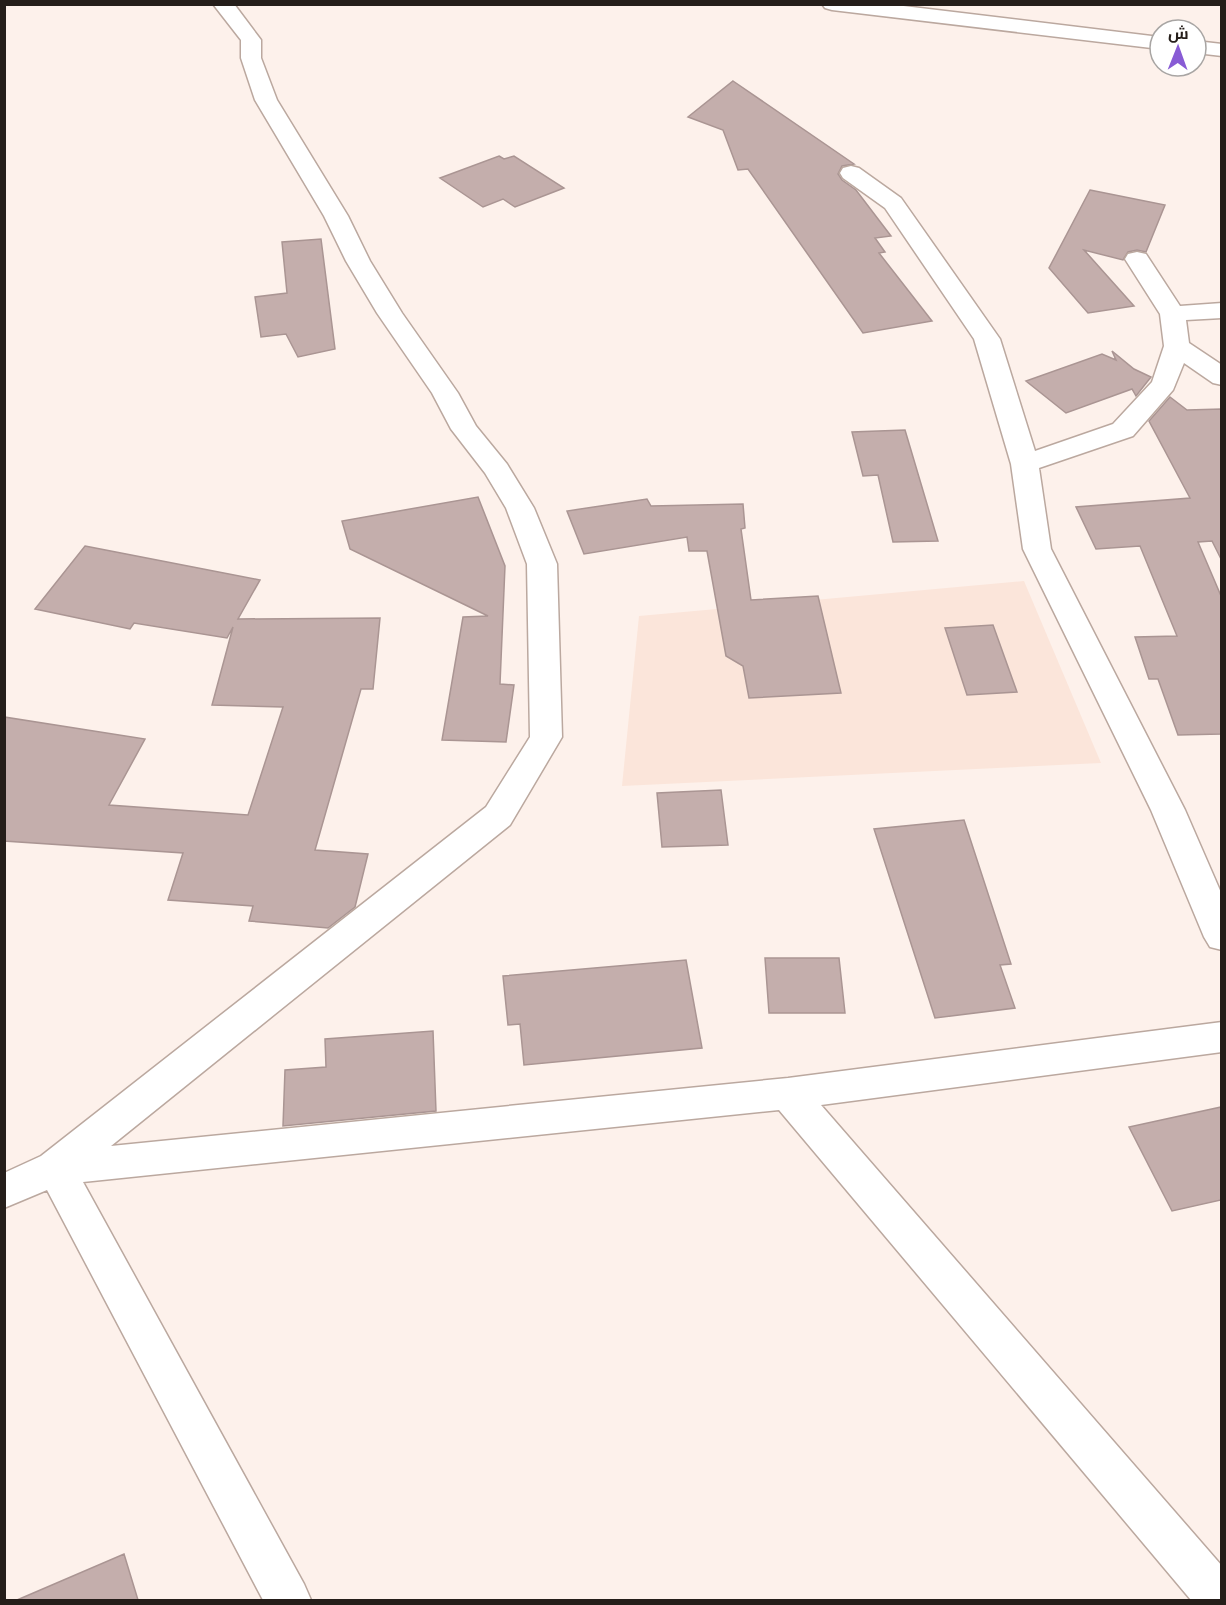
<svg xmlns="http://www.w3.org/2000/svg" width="1226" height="1605" font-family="Quicksand,Cairo,sans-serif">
<rect width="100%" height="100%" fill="#fdf1eb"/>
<path fill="#fbe5da" d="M 1024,581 L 1101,763 L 622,786 L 639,616 Z"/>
<path fill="#c4aeac" stroke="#aa9593" stroke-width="1.5" d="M 733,81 L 854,164 L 842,166 L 838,174 L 842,180 L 856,190 L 891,236 L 875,238 L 885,252 L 879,253 L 932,321 L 863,333 L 748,169 L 738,170 L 723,130 L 688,117 Z
M 499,156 L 504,159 L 514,156 L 564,188 L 515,207 L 503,199 L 483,207 L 440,178 Z
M 1090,190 L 1165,205 L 1146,252 L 1137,250 L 1128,252 L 1123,260 L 1084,250 L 1134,306 L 1088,313 L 1049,268 Z
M 321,239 L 335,349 L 298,357 L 286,334 L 261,337 L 255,297 L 287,293 L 282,242 Z
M 1112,351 L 1134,369 L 1151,377 L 1136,396 L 1132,389 L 1066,413 L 1026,381 L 1102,354 L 1116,360 Z
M 1170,397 L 1187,410 L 1221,409 L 1221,559 L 1212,541 L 1198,542 L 1221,596 L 1221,734 L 1178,735 L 1158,679 L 1149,679 L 1135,637 L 1177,636 L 1140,546 L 1096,549 L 1076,507 L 1190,498 L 1149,421 Z
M 905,430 L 938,541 L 893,542 L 878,475 L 863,476 L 852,432 Z
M 478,497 L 505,566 L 500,684 L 514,685 L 506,742 L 442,740 L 463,617 L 488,616 L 350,549 L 342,521 Z
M 647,499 L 651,506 L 743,504 L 745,528 L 741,529 L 751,600 L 818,596 L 841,693 L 749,698 L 743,666 L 726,656 L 707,551 L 689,551 L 687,537 L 584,554 L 567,511 Z
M 85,546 L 260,580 L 238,619 L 380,618 L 373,689 L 361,689 L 315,850 L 368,854 L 355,907 L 328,928 L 249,921 L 253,906 L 168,900 L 183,853 L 4,841 L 4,717 L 145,739 L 109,805 L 248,815 L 283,707 L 212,705 L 233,627 L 227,638 L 134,623 L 130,629 L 35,609 Z
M 993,625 L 1017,692 L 967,695 L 945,628 Z
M 721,790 L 728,845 L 662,847 L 657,793 Z
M 964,820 L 1011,964 L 1000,965 L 1015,1008 L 935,1018 L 874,829 Z
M 765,958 L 839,958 L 845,1013 L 769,1013 Z
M 686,960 L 702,1048 L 524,1065 L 520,1024 L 508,1025 L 503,976 Z
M 433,1031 L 436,1111 L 283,1126 L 285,1070 L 326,1067 L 325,1039 Z
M 1221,1107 L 1221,1200 L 1172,1211 L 1129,1127 Z
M 124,1554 L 138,1600 L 17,1600 Z"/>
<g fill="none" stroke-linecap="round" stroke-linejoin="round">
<defs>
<path id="minor" d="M 213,4 L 234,4 L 261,40 L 261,58 L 277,100 L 348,216 L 370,261 L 402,313 L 458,393 L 476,426 L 507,464 L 534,508 L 557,564 L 562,737 L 510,825 L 111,1146 L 788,1078 L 1222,1022 L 1222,1052 L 821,1105 L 1222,1566 L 1222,1600 L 1191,1600 L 779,1110 L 83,1182 L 304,1584 L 311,1600 L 263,1600 L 47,1190 L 4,1208 L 4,1173 L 41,1156 L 486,807 L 530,737 L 527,564 L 506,508 L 485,473 L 451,429 L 432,393 L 377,313 L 346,261 L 324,216 L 255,100 L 241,58 L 241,40 Z
M 822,4 L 887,4 L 1160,37 L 1160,49 L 832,10 L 825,8 Z
M 1196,41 L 1222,44 L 1222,56 L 1196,53 Z
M 851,166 L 859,168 L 901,198 L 1000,339 L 1035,451 L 1113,424 L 1152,382 L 1164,346 L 1160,314 L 1125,259 L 1128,254 L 1137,252 L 1146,254 L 1180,306 L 1222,303 L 1222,318 L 1186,320 L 1189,343 L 1222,365 L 1222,385 L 1213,383 L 1184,363 L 1173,390 L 1133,436 L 1039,468 L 1051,549 L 1185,810 L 1222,895 L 1222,950 L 1210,947 L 1204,937 L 1151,810 L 1023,549 L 1011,464 L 974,339 L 885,208 L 843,178 L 840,173 L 843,168 Z"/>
</defs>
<use href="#minor" stroke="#bba89f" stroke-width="3"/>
<use href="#minor" fill="#fff" fill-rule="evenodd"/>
</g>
<rect width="1226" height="1605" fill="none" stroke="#251e1a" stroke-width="12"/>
<g transform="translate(1178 48) rotate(1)"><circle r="28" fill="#ffffff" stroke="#a8a5a3" stroke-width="1.5"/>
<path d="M0-4.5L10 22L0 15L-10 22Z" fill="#885bd5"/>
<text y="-9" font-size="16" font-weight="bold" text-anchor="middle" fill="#251e1a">ش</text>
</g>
</svg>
